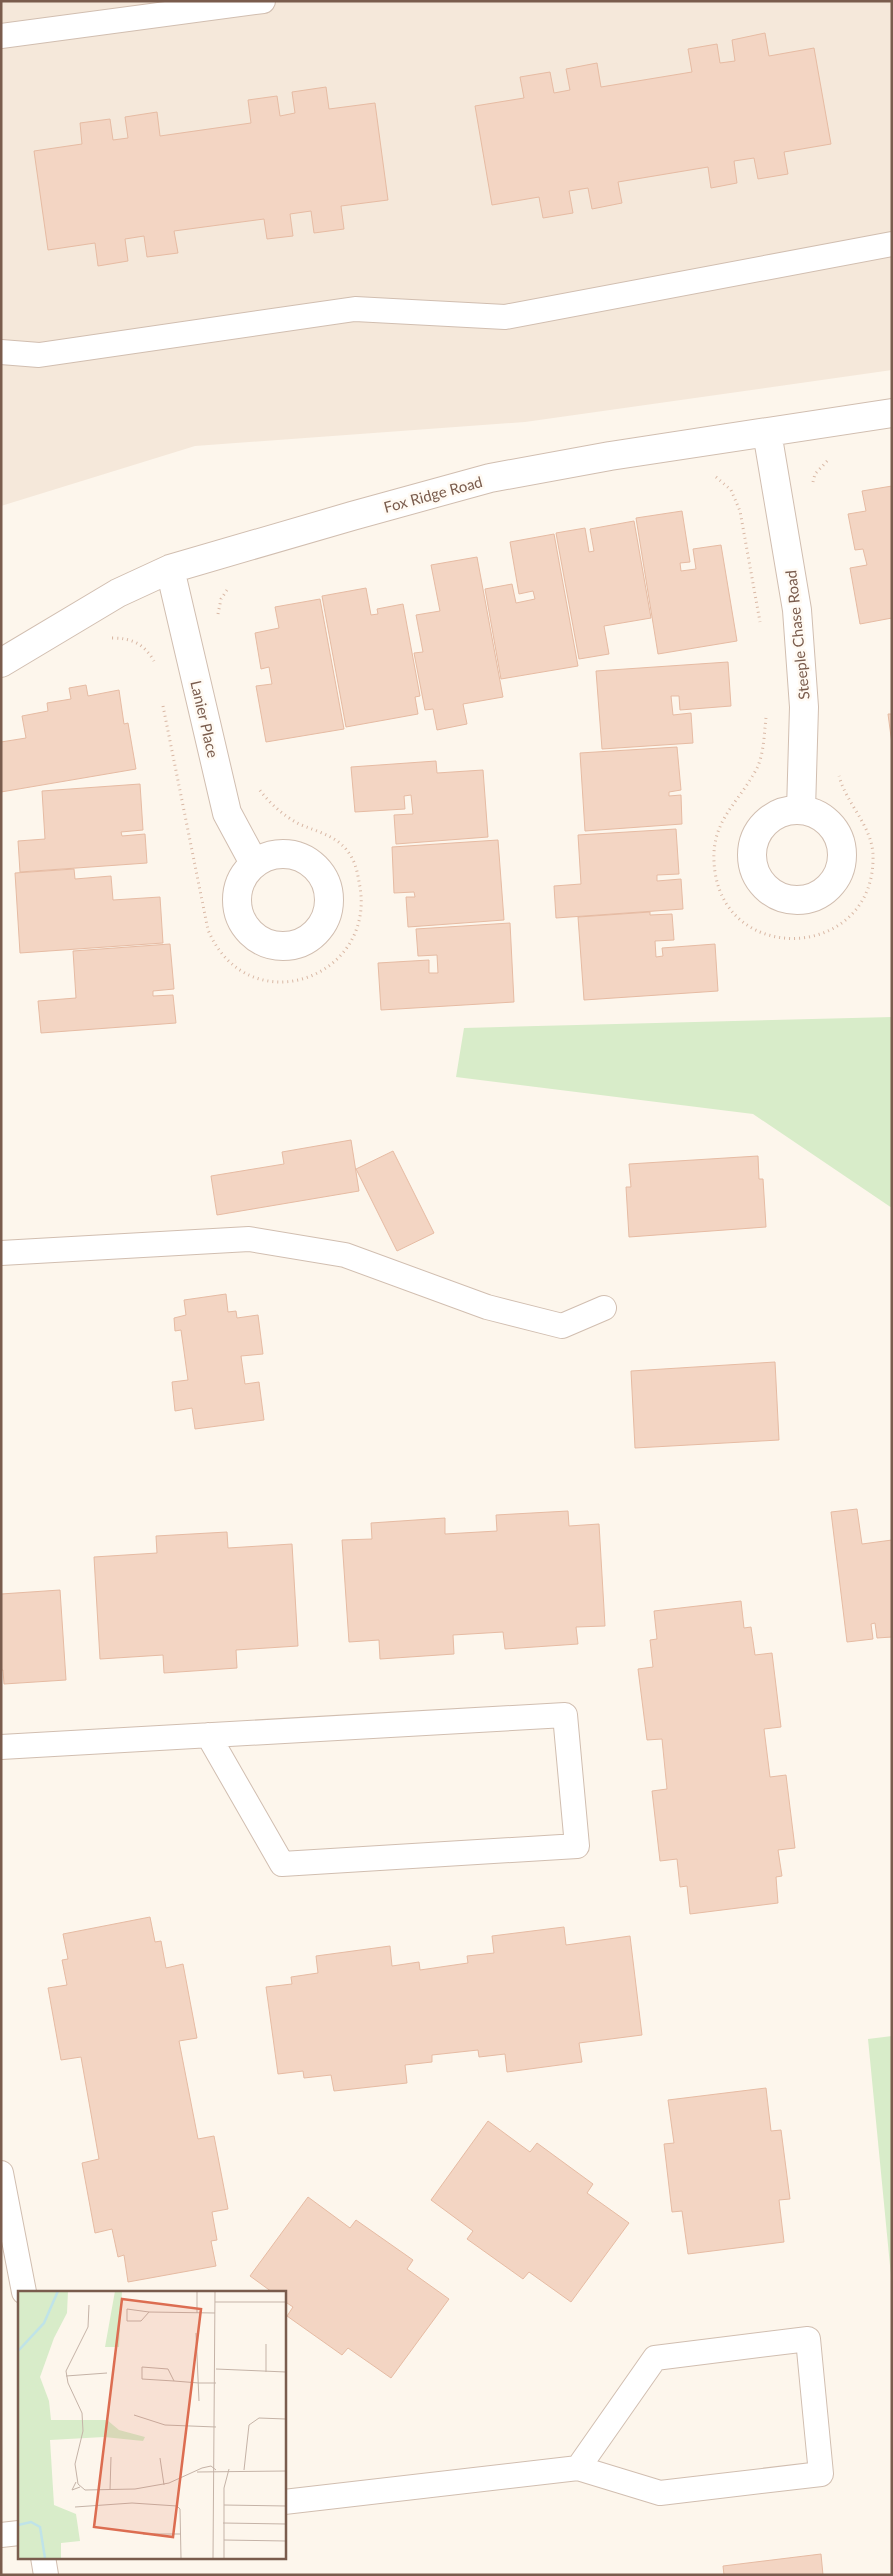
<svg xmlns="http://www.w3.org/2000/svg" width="893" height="2576" font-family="Lato,sans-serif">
<rect width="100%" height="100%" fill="#fdf6ec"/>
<path fill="#f5e8da" d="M 1,1 L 892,1 L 892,370 L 525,422 L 195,446 L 1,506 Z"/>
<path fill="#d8ecc9" d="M 892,1017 L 892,1208 L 753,1114 L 456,1077 L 464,1028 Z
M 892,2036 L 892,2286 L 868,2039 Z"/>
<path fill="#f3d5c3" stroke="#e6bba3" d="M 765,33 L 769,56 L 814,48 L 831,144 L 784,152 L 788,174 L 758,179 L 754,158 L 734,161 L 737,183 L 711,188 L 708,167 L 618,182 L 622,203 L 592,209 L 588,188 L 569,191 L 573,213 L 543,218 L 539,197 L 492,205 L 475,106 L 524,98 L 520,77 L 550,72 L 554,93 L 570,90 L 566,69 L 597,63 L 601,87 L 692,72 L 688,49 L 717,44 L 720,63 L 735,61 L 732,40 Z
M 326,87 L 329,109 L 375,103 L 388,200 L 341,206 L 344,229 L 314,233 L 311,211 L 290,214 L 293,236 L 267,239 L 264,219 L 174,231 L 178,253 L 147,257 L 144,236 L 125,239 L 128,261 L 98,266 L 95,243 L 48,250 L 34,151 L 82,144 L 80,123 L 110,119 L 113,140 L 128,138 L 125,117 L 157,112 L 160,136 L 251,123 L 248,100 L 277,96 L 280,116 L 295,113 L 292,92 Z
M 892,486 L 892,618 L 860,624 L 850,568 L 867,565 L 863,549 L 855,550 L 848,514 L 866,511 L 862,491 Z
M 682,511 L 690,562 L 680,563 L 681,571 L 696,569 L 693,549 L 721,545 L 737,641 L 658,654 L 636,518 Z
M 634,521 L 651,618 L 604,626 L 609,654 L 579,659 L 556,533 L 585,528 L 589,552 L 594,551 L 590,529 Z
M 554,534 L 578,666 L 501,679 L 485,589 L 512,584 L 516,603 L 535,599 L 533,591 L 519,594 L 510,542 Z
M 477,557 L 503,697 L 463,704 L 467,724 L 437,730 L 433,709 L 425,710 L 414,653 L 423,652 L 416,615 L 440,611 L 431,565 Z
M 366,588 L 371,615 L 378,614 L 377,609 L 403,604 L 420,696 L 415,697 L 418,714 L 346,727 L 322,596 Z
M 320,599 L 344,729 L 266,742 L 256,686 L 272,684 L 269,667 L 261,669 L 255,633 L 279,628 L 275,607 Z
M 728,662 L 731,706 L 680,710 L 679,696 L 671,696 L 673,715 L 691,713 L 693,743 L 602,749 L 596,671 Z
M 86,685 L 88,696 L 119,690 L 124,724 L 128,723 L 136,769 L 1,792 L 1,742 L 26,738 L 22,716 L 48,711 L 47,703 L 71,699 L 69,688 Z
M 888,714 L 892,714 L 892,744 Z
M 677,747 L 681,790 L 669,792 L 669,796 L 681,795 L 682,824 L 585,831 L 580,753 Z
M 436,761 L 437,773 L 483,770 L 488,837 L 396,844 L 394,815 L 413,814 L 411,795 L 404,796 L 405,809 L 355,812 L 351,767 Z
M 140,784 L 143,830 L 121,832 L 122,836 L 145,834 L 147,863 L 20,872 L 18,841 L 45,839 L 42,791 Z
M 676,829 L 679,874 L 657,875 L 657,881 L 681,879 L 683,909 L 556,918 L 554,886 L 581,884 L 578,835 Z
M 498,840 L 504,920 L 408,927 L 406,897 L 415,897 L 414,892 L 394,893 L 392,847 Z
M 74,869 L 75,879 L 111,876 L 113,900 L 160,897 L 163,943 L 20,953 L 15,873 Z
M 650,912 L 650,915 L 672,914 L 674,940 L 655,941 L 656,957 L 663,956 L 662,948 L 715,944 L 718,991 L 584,1000 L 578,917 Z
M 510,923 L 514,1002 L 381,1010 L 378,963 L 429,960 L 429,973 L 438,973 L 437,955 L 418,956 L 416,929 Z
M 170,944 L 174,989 L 153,991 L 153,996 L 173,995 L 176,1023 L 41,1033 L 38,1001 L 76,998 L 73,951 Z
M 351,1140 L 359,1191 L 217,1215 L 211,1176 L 284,1164 L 282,1152 Z
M 393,1151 L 434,1233 L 397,1251 L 356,1169 Z
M 758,1156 L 759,1179 L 763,1179 L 766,1227 L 629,1237 L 626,1187 L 631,1187 L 629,1164 Z
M 226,1294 L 228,1312 L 236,1311 L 237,1318 L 258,1315 L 263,1354 L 241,1356 L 245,1384 L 259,1382 L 264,1420 L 195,1429 L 192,1408 L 175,1411 L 172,1382 L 188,1380 L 181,1330 L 175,1331 L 174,1318 L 186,1315 L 184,1300 Z
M 775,1362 L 779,1440 L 635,1448 L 631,1371 Z
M 857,1509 L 862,1544 L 892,1540 L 892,1637 L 877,1638 L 875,1623 L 871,1624 L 873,1639 L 847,1642 L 831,1512 Z
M 568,1511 L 569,1526 L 599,1524 L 605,1626 L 576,1627 L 578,1644 L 505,1649 L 503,1632 L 453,1635 L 454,1654 L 380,1659 L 379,1640 L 349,1642 L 342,1540 L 372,1539 L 371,1523 L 445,1518 L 445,1534 L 497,1531 L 496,1515 Z
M 227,1532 L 228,1548 L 292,1544 L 298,1646 L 236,1650 L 237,1668 L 164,1673 L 163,1655 L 100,1659 L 94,1557 L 157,1553 L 156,1536 Z
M 60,1590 L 66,1680 L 4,1684 L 3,1670 L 1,1670 L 1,1594 Z
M 741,1601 L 744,1628 L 751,1627 L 755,1655 L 772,1653 L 781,1727 L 764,1729 L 770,1777 L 786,1775 L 795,1848 L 778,1850 L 782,1876 L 776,1877 L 778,1903 L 690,1914 L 687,1886 L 680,1887 L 677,1859 L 660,1861 L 652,1791 L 667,1789 L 662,1739 L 647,1740 L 638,1669 L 653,1667 L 650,1640 L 657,1639 L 654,1611 Z
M 150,1917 L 155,1942 L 161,1941 L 166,1968 L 183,1964 L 197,2038 L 179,2041 L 198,2139 L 214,2136 L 228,2209 L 212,2212 L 217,2240 L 211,2241 L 216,2266 L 128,2282 L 124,2255 L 118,2257 L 112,2229 L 95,2233 L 82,2163 L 99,2159 L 81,2057 L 61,2060 L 48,1988 L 67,1985 L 62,1960 L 68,1959 L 63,1934 Z
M 564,1927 L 566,1945 L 630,1936 L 642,2035 L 579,2043 L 582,2062 L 507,2072 L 505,2054 L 479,2057 L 478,2050 L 432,2055 L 432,2062 L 405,2065 L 407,2083 L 334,2091 L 331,2075 L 304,2078 L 303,2071 L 278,2074 L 266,1987 L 292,1984 L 291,1977 L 318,1973 L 316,1956 L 390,1946 L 392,1966 L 419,1962 L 420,1970 L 468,1963 L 467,1956 L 494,1953 L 492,1936 Z
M 766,2088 L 771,2131 L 781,2130 L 790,2199 L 779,2200 L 784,2242 L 688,2254 L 682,2211 L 672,2212 L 664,2144 L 674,2143 L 668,2100 Z
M 488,2121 L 530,2152 L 537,2143 L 593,2184 L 587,2193 L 629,2223 L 571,2302 L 529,2272 L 523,2279 L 467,2239 L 473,2231 L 431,2200 Z
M 308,2197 L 350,2228 L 356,2220 L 413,2260 L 407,2269 L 449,2299 L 391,2378 L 348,2348 L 342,2355 L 287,2316 L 293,2307 L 284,2301 L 284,2292 L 272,2292 L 250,2276 Z
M 821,2554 L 823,2575 L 724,2575 L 723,2566 Z"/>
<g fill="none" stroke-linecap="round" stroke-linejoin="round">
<defs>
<path id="lane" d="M 1,36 L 263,1
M 1,352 L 39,355 L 355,309 L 505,317 L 892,244
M 1,1253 L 249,1239 L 345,1255 L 487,1307 L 562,1326 L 604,1308
M 1,1747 L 565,1715 L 577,1846 L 282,1864 L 208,1735
M 1,2173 L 24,2292
M 284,2502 L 578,2468 L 660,2493 L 821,2474 L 808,2339 L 655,2358 L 578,2468
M 1,2535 L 19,2533
M 43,2557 L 46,2575"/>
<path id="street" d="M 767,432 L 797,610 L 804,707 L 801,810
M 170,569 L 227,813 L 254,863
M 1,663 L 118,593 L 170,569 L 352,516 L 490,478 L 610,456 L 892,413
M752 855a45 45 0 1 1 90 0a45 45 0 1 1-90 0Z
M237 900a46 46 0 1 1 92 0a46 46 0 1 1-92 0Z"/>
</defs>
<use href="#lane" stroke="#d1beb0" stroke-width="26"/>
<use href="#street" stroke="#d1beb0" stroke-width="30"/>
<path stroke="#d9b8a5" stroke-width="3" stroke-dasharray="1 4" stroke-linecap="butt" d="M 716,477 L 731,490 L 740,511 L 760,622
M 813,482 L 815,474 L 829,459
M 218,614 L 221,599 L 227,590
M 112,638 C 132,638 144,644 154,661
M 163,706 L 208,930 C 248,1024 375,979 360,887 C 358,877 357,867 352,858 C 340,836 320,833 299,824 C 284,816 269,803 259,789
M 766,718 C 764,735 764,755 756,770 C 735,808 708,823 715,872 C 729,968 876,958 873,855 C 872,826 846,803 839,776"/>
<use href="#lane" stroke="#fff" stroke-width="24"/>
<use href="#street" stroke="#fff" stroke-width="28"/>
</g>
<g text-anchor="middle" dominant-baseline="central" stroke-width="5" stroke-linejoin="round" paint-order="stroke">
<g font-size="15" fill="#7a5c4d" stroke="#fffaf3">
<text transform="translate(433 494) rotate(-15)">Fox Ridge Road</text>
<text transform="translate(797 635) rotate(-96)">Steeple Chase Road</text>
<text transform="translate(205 719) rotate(77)">Lanier Place</text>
</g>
</g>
<g transform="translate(18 2291)">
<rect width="268" height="268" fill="#fdf6ec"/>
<path d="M 50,0 L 49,22 L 36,47 L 22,86 L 31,110 L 33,129 L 89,129 L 101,139 L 127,146 L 125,150 L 86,146 L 32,149 L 36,214 L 58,223 L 62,250 L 43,252 L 43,267 L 0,267 L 0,1 ZM 97,0 L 104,0 L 101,56 L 87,56 Z" fill="#d8ecc9"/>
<path fill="none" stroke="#bfe3e8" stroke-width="2.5" d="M 0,60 L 26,32 L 40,0M 0,234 L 13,231 L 22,236 L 27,267"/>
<path fill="none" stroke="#c5b3a7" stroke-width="1" d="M 179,0 L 179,22M 197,11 L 268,11M 71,14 L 70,36 L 48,80 L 50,92 L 64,122 L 65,140 L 57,173 L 60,193 L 67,199 L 117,198 L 151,192 L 184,177 L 193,175 L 198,179M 131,21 L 109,18 L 109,30 L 123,30 L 131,21 L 197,22M 178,42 L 181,110M 198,78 L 268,81M 248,81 L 248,53M 48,85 L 89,82M 156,90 L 150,78 L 124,76 L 124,88 L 156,90 L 181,92 L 198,92M 116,124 L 147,134 L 198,136M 142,167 L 146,194M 226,179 L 231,134 L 241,127 L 268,128M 179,181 L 268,180M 58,191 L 54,199 L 62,196M 92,199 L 93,166M 206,214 L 268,215M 57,216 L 114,212 L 159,215 L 162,218 L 163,267M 205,232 L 268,233M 125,243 L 163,243M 206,249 L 268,250M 195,267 L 197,0M 206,267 L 206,197 L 211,178"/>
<path fill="#dc6d51" fill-opacity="0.15" stroke="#dc6d51" stroke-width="2.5" d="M 104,8 L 183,18 L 155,246 L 76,236 Z"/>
<rect width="268" height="268" fill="none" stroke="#7a5c4d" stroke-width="2.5"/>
</g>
<rect width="893" height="2576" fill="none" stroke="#7a5c4d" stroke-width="5"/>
</svg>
